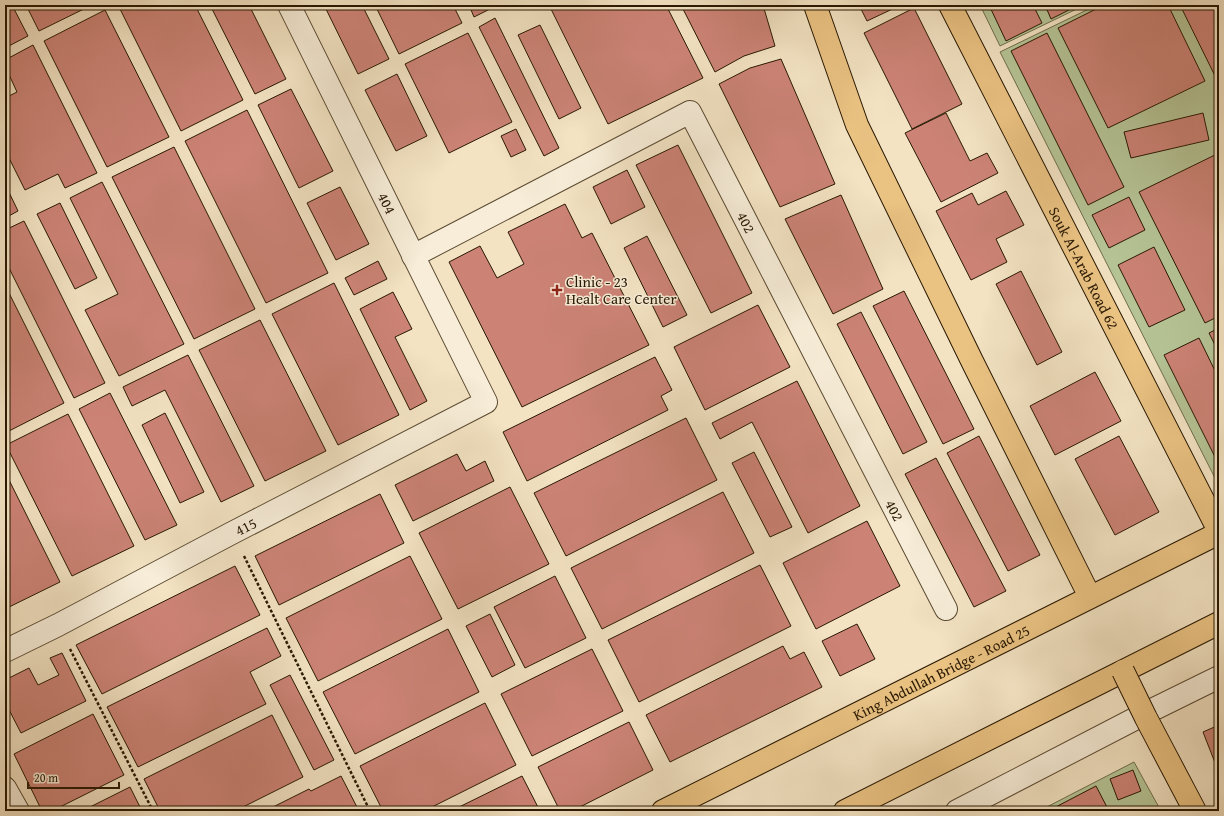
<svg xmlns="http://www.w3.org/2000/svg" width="1224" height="816" font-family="'Gentium Book Plus',serif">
<rect width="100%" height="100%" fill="#f3e3c3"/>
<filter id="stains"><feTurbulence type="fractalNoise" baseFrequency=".005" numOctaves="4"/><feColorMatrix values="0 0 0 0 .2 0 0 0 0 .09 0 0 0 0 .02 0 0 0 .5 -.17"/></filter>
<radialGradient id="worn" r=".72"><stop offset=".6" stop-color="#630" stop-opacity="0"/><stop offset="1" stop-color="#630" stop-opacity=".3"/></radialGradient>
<path fill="#b6c597" stroke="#6f6e4c" d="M 980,5 L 1085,5 L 1000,46 Z
M 1097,5 L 1219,5 L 1219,486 L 1000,52 Z
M 1134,762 L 1161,811 L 1039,811 Z"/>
<path fill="#cc8376" stroke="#281802" d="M 5,5 L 12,5 L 28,36 L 5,48 Z
M 26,5 L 92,5 L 39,31 Z
M 118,5 L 195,5 L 243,100 L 181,131 Z
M 210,5 L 249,5 L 286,79 L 255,94 Z
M 324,5 L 362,5 L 389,59 L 358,74 Z
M 375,5 L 453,5 L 462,23 L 399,54 Z
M 469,5 L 498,5 L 474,17 Z
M 549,5 L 666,5 L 703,78 L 608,124 Z
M 681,5 L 763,5 L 775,46 L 744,56 L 715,72 Z
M 859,5 L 901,5 L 867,21 Z
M 989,5 L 1033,5 L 1042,23 L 1006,41 Z
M 1045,5 L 1079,5 L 1051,19 Z
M 1104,5 L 1168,5 L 1205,81 L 1108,128 L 1058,28 Z
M 1180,5 L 1219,5 L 1219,84 Z
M 914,8 L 962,104 L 912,129 L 864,33 Z
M 105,10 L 169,137 L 107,167 L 44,41 Z
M 495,18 L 559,148 L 544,156 L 479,27 Z
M 540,25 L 581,108 L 559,119 L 518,35 Z
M 468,33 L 512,122 L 449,153 L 405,64 Z
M 1047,33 L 1124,187 L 1088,205 L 1011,51 Z
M 33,45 L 97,173 L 65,188 L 58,174 L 25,190 L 5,150 L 5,98 L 17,92 L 5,66 L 5,60 Z
M 781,59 L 835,184 L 780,207 L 719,84 L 750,68 Z
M 397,74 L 427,136 L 396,151 L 365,90 Z
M 291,89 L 333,171 L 299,188 L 258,105 Z
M 247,110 L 328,273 L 266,303 L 185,141 Z
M 946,113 L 970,161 L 987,153 L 998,173 L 941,202 L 905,133 Z
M 1203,113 L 1209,140 L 1131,158 L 1124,132 Z
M 516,129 L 526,150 L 511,157 L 501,136 Z
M 678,145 L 752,293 L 711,313 L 636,165 Z
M 174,147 L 255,309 L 194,339 L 112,177 Z
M 1219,153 L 1219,316 L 1205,323 L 1139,192 Z
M 627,170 L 645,207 L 611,224 L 593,187 Z
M 102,182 L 184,344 L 119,376 L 85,310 L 118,294 L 70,198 Z
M 5,184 L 18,211 L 5,218 Z
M 340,187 L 369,244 L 336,260 L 307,203 Z
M 1006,191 L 1024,225 L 996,239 L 1007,262 L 971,280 L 936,211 L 972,193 L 978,205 Z
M 841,195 L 883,289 L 833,314 L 785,219 Z
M 1129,197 L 1145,230 L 1109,248 L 1092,215 Z
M 60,203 L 97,278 L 75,289 L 37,214 Z
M 565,204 L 582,238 L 592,233 L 649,345 L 522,407 L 449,262 L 480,246 L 497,278 L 524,264 L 508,232 Z
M 24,221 L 105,383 L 74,398 L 5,260 L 5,230 Z
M 647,236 L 687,315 L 663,327 L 624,248 Z
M 1154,247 L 1185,310 L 1149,327 L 1118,265 Z
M 378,261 L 387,279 L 354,295 L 345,278 Z
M 1021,271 L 1062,352 L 1037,365 L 996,284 Z
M 334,283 L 399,415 L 338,445 L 272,314 Z
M 5,285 L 64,403 L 5,433 Z
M 904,291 L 974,429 L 943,444 L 873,306 Z
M 393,292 L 412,329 L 395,337 L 427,401 L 410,410 L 360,309 Z
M 758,305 L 790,367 L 705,410 L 674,347 Z
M 861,312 L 927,442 L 903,454 L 837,324 Z
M 260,320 L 326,451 L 265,481 L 199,350 Z
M 1219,328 L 1219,353 L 1209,333 Z
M 1199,338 L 1219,379 L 1219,465 L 1164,355 Z
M 188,355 L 254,486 L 221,502 L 165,390 L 132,406 L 123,387 Z
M 655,357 L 672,390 L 661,396 L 668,410 L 527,481 L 503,432 Z
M 1095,372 L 1121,421 L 1055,455 L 1030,406 Z
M 797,381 L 860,506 L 808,533 L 752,422 L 720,439 L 712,423 Z
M 110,393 L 177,525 L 145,540 L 79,409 Z
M 165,413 L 204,492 L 180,503 L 142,425 Z
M 68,414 L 134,546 L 72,576 L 6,445 Z
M 686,418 L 717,480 L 566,556 L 534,493 Z
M 979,436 L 1040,555 L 1008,571 L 947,453 Z
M 1119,436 L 1159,512 L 1115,535 L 1075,459 Z
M 754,452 L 792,527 L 770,537 L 732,463 Z
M 457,454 L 466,471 L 485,461 L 494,481 L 413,521 L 395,485 Z
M 936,458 L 1006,591 L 974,607 L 905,474 Z
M 5,472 L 60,582 L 5,609 Z
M 510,487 L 549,564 L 458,609 L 419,533 Z
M 723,492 L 754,553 L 602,629 L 571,568 Z
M 380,494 L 404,543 L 279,605 L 255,556 Z
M 867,521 L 900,586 L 816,629 L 783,563 Z
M 410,556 L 442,619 L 318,681 L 286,618 Z
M 760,565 L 791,626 L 639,702 L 608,640 Z
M 235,566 L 260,615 L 102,694 L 76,645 Z
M 555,576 L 586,638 L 525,668 L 494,607 Z
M 490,614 L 515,665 L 492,677 L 466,626 Z
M 857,624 L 875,659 L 840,676 L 822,641 Z
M 267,628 L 281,656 L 250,672 L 266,704 L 138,767 L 107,707 Z
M 448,629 L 479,692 L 355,754 L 323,692 Z
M 783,646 L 790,659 L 804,652 L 822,687 L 670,762 L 646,715 Z
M 592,649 L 623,711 L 532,756 L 501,694 Z
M 62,653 L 86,701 L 21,733 L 5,702 L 5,680 L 29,668 L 38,685 L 59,675 L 50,658 Z
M 290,675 L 334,760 L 314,770 L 270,685 Z
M 485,703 L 516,765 L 424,811 L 383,811 L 360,766 Z
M 93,714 L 124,775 L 52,811 L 42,811 L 14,754 Z
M 272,715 L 303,777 L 235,811 L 160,811 L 144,779 Z
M 629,722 L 653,770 L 572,811 L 560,811 L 538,767 Z
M 1219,725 L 1219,773 L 1203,732 Z
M 1133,770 L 1141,791 L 1118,800 L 1110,779 Z
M 341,776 L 359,811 L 265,811 L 309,789 L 311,791 Z
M 522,776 L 540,811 L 451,811 Z
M 1096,786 L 1109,811 L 1048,811 Z
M 130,787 L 142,811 L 82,811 Z"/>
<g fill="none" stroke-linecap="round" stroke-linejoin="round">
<defs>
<g id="minor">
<path id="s1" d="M 413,256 L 690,112 L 946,609"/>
<path id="s2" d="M 5,651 L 58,625 L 232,533 L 486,402 L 289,5"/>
<path d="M 5,788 L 18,811"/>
<path d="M 957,811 L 1152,710 L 1219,677"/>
</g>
<g id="major">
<path d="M 815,5 L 857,125 L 972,361 L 1090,597"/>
<path id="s3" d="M 950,5 L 1219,531"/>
<path id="s4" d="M 663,811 L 1219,533"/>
<path d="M 845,811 L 1219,623"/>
</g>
</defs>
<use href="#minor" stroke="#5b4b32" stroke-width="24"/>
<use href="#major" stroke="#281802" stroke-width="24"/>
<path stroke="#281802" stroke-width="2.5" stroke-dasharray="3 2" stroke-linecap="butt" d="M 244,556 L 370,811
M 70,649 L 153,811"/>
<use href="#minor" stroke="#f7edd8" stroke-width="22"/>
<use href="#major" stroke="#eac282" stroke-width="22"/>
<defs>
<path id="major-bridge" d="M 1123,671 L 1146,718 L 1195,811"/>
</defs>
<use href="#major-bridge" stroke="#281802" stroke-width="24" stroke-linecap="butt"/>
<use href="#major-bridge" stroke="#eac282" stroke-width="22"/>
</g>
<path fill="#8f2418" stroke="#f7edd8" stroke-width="1.5" d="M555 284h4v4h4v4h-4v4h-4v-4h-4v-4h4z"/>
<g text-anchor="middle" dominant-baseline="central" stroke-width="3" stroke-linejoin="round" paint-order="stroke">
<g font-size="15" fill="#281802" stroke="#f7edd8">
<text transform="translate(387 203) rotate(64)">404</text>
<text stroke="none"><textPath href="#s1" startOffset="436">402</textPath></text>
<text stroke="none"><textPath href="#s3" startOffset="295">Souk Al-Arab Road 62</textPath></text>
<text stroke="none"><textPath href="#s1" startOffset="760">402</textPath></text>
<text stroke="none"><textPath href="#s2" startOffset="271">415</textPath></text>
<text stroke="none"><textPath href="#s4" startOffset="311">King Abdullah Bridge - Road 25</textPath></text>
</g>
<g font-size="15" fill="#281802" stroke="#f7edd8" text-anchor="start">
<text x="566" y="281">Clinic - 23<tspan x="566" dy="17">Healt Care Center</tspan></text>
</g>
</g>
<rect width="1224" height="816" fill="none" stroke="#f3e3c3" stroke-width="20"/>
<rect x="6" y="6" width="1212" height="804" fill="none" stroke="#281802" stroke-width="2"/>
<rect x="10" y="10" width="1204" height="796" fill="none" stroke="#281802"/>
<path d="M28 782v6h91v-6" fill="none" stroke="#281802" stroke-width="2"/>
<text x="34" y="782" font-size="12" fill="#281802" stroke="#f7edd8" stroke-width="3" paint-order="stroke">20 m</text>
<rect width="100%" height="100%" filter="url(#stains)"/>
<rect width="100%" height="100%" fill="url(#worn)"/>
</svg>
